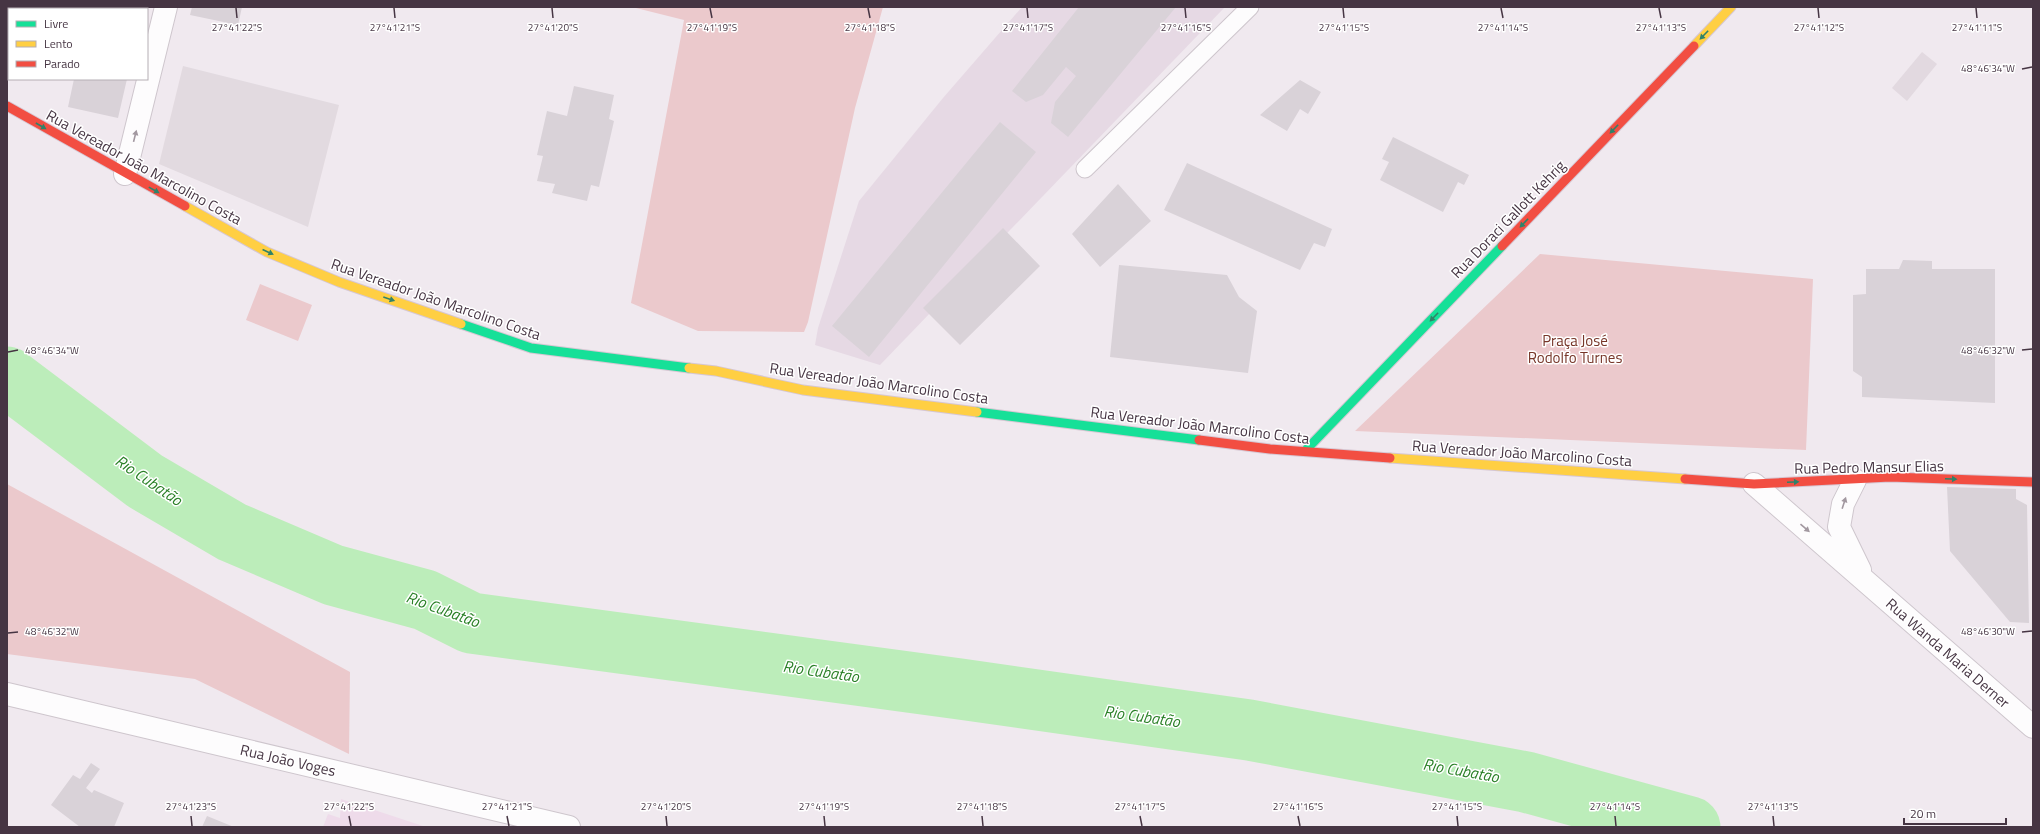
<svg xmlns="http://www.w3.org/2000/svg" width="2040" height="834" font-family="'Titillium Web',sans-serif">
<rect width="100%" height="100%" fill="#f0e9ef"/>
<path fill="#e6d9e4" d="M 1022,7 L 1225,7 L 880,365 L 815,345 L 818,328 L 859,201 L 943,98 Z"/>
<path fill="#e2d9e0" d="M 1922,52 L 1937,64 L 1907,101 L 1892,88 Z"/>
<path fill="#eedbea" d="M 341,799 L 426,827 L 323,827 L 328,814 L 340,818 Z"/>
<path fill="#ebc9cc" d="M 632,7 L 883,7 L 855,108 L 808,322 L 804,332 L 698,331 L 631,303 L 684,20 Z
M 1540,254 L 1813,279 L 1806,450 L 1355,431 Z
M 260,284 L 312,305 L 298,341 L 246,320 Z
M 7,484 L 350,672 L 349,754 L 195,679 L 7,654 Z"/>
<path fill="#e2dae0" d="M 183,66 L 339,105 L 308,227 L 159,164 Z"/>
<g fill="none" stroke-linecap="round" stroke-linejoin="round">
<path stroke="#bcedba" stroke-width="61" d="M 7,377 L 145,481 L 232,532 L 333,575 L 425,600 L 471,623 L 960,689 L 1249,730 L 1526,782 L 1690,827"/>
</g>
<path fill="#d9d2d8" d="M 7,7 L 28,7 L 27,9 L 9,9 L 9,29 L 7,28 Z
M 192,7 L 242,7 L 238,25 L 190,15 Z
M 1079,7 L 1176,7 L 1068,137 L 1051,123 L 1055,102 L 1076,76 L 1066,67 L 1043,95 L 1026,102 L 1012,91 Z
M 74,79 L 127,79 L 118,118 L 68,107 Z
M 1300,80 L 1321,92 L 1308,114 L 1300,109 L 1287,131 L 1260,115 Z
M 574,86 L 614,95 L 609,119 L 614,121 L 599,187 L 591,185 L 587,201 L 552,193 L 555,184 L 537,181 L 543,156 L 537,155 L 547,111 L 567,116 Z
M 1000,122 L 1036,152 L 869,357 L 832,326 Z
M 1393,137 L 1469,175 L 1464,185 L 1458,182 L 1443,212 L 1380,180 L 1389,162 L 1382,159 Z
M 1187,163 L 1332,229 L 1325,247 L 1314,243 L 1300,270 L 1164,210 Z
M 1118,184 L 1151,221 L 1100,267 L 1072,234 Z
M 1003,228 L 1040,266 L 960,345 L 923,308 Z
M 1903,260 L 1932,261 L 1932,269 L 1995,269 L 1995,403 L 1862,397 L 1862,377 L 1853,371 L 1853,295 L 1866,294 L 1866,269 L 1899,269 Z
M 1119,265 L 1227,275 L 1239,297 L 1257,311 L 1248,373 L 1110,357 Z
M 1947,487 L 2016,489 L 2016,499 L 2027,505 L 2029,623 L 2010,622 L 1950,551 Z
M 91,763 L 100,769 L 86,788 L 92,793 L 94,790 L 124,803 L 114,827 L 80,827 L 51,805 L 73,775 L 80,779 Z
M 207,816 L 234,827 L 202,827 Z"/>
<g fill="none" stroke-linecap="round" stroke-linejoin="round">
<defs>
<path id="lane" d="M 1085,169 L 1250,7"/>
<path id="street" d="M 125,174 L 166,7
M 1855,480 L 1843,504 L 1839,527 L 1860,570
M 1754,484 L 2033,727
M 7,694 L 569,827"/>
<path id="fast" d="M 461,324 L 531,348 L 689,368
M 977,412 L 1199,440
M 1305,451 L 1502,246"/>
<path id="slow" d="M 1694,46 L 1731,7
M 185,206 L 267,252 L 339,282 L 461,324
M 689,368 L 716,371 L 803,390 L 977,412
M 1390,458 L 1685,479"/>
<path id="jam" d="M 7,106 L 185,206
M 1502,246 L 1694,46
M 1199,440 L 1270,449 L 1390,458
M 1685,479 L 1754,484 L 1890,477 L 2033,482"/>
</defs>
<use href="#lane" stroke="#cec6cd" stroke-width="19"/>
<use href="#street" stroke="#cec6cd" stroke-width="24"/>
<use href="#fast" stroke="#d6c7d3" stroke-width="11"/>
<use href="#slow" stroke="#d6c7d3" stroke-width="11"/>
<use href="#jam" stroke="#d6c7d3" stroke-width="11"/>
<use href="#lane" stroke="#fdfcfd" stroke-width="17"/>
<use href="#street" stroke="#fdfcfd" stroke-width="22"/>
<use href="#fast" stroke="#16e098" stroke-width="9"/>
<use href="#slow" stroke="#ffcf43" stroke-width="9"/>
<use href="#jam" stroke="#f24e42" stroke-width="9"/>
</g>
<defs><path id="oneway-solid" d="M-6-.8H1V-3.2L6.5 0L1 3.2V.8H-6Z"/></defs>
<g fill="#308269">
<use href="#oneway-solid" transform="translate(1704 35) rotate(134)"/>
<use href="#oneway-solid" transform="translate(41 126) rotate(30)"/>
<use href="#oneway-solid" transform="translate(1614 129) rotate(134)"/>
<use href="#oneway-solid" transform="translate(154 190) rotate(29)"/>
<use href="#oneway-solid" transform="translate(1524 223) rotate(134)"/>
<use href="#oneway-solid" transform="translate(268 252) rotate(25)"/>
<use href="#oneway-solid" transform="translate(389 299) rotate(19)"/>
<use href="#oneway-solid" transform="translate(1434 317) rotate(134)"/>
<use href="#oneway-solid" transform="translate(1951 479) rotate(2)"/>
<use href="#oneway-solid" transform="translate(1793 482) rotate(-3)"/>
</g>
<g fill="#a298a0">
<use href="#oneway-solid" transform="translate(135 136) rotate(-76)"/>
<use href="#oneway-solid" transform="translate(1844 503) rotate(-72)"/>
<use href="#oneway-solid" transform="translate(1805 528) rotate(41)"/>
</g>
<path fill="none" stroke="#463543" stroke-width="1.5" d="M 236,8 L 237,18M 394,8 L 395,18M 552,8 L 553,18M 710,8 L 712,18M 868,8 L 870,18M 1027,8 L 1028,18M 1185,8 L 1186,18M 1343,8 L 1344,18M 1501,8 L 1503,18M 1659,8 L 1661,18M 1818,8 L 1819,18M 1976,8 L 1977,18M 2022,69 L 2032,67M 2022,350 L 2032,349M 8,352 L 18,350M 2022,632 L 2032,631M 8,633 L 18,632M 191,816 L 192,826M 349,816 L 351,826M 507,816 L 509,826M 666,816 L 667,826M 824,816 L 825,826M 982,816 L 983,826M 1140,816 L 1142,826M 1298,816 L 1300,826M 1457,816 L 1458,826M 1615,816 L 1616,826M 1773,816 L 1774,826"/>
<g text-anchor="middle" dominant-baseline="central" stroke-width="3" stroke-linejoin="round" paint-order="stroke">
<g font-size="15" fill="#463543" stroke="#fff">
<text transform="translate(144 167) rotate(29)">Rua Vereador João Marcolino Costa</text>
<text transform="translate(1508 219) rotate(-46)">Rua Doraci Gallott Kehrig</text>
<text transform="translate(436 299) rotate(19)">Rua Vereador João Marcolino Costa</text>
<text transform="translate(879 383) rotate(8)">Rua Vereador João Marcolino Costa</text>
<text transform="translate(1200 425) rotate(7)">Rua Vereador João Marcolino Costa</text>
<text transform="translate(1522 453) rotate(4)">Rua Vereador João Marcolino Costa</text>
<text transform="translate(1869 467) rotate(-1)">Rua Pedro Mansur Elias</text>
<text transform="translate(1948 653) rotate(41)">Rua Wanda Maria Derner</text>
<text transform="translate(288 760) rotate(13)">Rua João Voges</text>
</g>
<g font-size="15" fill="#773629" stroke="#fff">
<text x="1575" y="340">Praça José<tspan x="1575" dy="17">Rodolfo Turnes</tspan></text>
</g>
<g font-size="16" font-style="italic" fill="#2a8127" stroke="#fff">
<text transform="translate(149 480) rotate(34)">Rio Cubatão</text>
<text transform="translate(443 609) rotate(20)">Rio Cubatão</text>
<text transform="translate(821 671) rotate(8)">Rio Cubatão</text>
<text transform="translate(1142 716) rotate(8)">Rio Cubatão</text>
<text transform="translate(1461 770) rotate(10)">Rio Cubatão</text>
</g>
</g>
<g font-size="10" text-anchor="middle" fill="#463543" stroke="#fff" stroke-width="3" stroke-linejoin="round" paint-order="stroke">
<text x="237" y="31">27°41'22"S</text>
<text x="395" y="31">27°41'21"S</text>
<text x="553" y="31">27°41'20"S</text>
<text x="712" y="31">27°41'19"S</text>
<text x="870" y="31">27°41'18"S</text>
<text x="1028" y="31">27°41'17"S</text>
<text x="1186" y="31">27°41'16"S</text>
<text x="1344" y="31">27°41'15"S</text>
<text x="1503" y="31">27°41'14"S</text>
<text x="1661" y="31">27°41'13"S</text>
<text x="1819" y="31">27°41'12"S</text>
<text x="1977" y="31">27°41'11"S</text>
<text x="1988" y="72">48°46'34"W</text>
<text x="1988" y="354">48°46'32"W</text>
<text x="52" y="354">48°46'34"W</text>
<text x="1988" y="635">48°46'30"W</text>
<text x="52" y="635">48°46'32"W</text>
<text x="191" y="810">27°41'23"S</text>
<text x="349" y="810">27°41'22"S</text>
<text x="507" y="810">27°41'21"S</text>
<text x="666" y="810">27°41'20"S</text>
<text x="824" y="810">27°41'19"S</text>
<text x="982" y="810">27°41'18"S</text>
<text x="1140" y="810">27°41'17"S</text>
<text x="1298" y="810">27°41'16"S</text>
<text x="1457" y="810">27°41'15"S</text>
<text x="1615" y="810">27°41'14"S</text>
<text x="1773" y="810">27°41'13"S</text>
</g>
<rect width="2040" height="834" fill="none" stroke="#463543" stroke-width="16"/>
<rect x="8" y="8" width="140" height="72" fill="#ffffff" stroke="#b5aeb4"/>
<rect x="16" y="21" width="20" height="6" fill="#16e098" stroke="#b5aeb4"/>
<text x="44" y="28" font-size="12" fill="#463543">Livre</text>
<rect x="16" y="41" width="20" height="6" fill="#ffcf43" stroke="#b5aeb4"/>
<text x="44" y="48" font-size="12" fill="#463543">Lento</text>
<rect x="16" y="61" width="20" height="6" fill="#f24e42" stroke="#b5aeb4"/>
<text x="44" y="68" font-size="12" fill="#463543">Parado</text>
<path d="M1904 818v6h102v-6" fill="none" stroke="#463543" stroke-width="2"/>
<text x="1910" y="818" font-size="12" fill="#463543" stroke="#ffffff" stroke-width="3" paint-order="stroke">20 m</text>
</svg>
